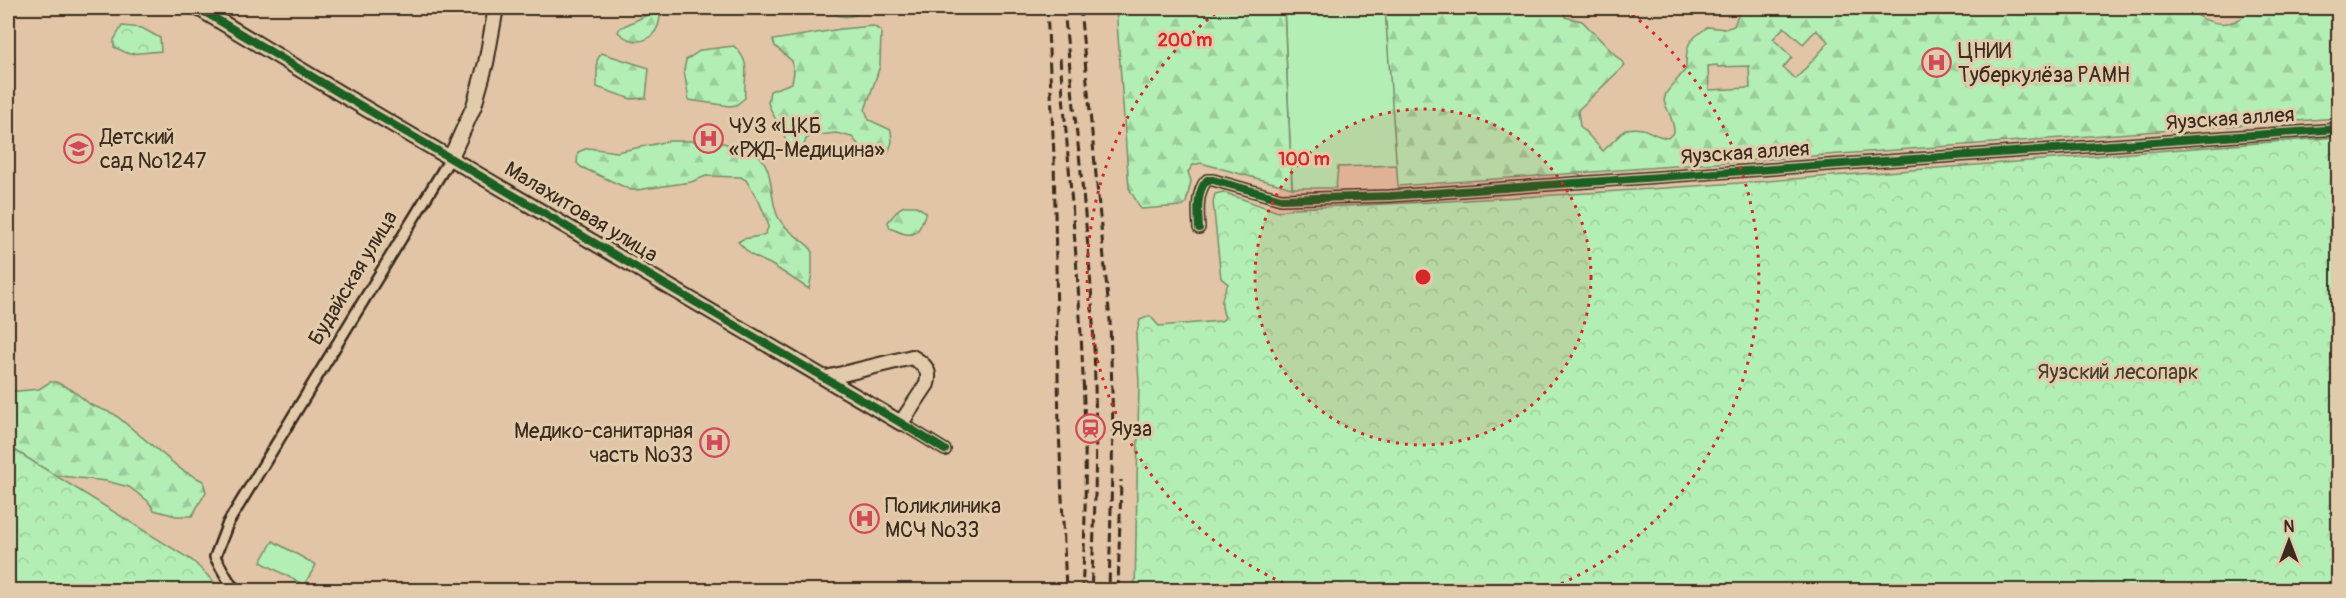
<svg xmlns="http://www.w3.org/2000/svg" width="2346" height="598" font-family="Pangolin,sans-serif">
<defs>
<pattern id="forest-firs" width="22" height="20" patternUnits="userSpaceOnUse" patternTransform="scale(1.5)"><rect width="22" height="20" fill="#b3eeb4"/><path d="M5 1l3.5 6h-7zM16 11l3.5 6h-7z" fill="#9bcc9a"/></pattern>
<pattern id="park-crowns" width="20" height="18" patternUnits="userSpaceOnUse" patternTransform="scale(1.5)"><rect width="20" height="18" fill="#b3eeb4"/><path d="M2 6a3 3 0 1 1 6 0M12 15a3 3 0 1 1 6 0" fill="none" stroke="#9bcc9a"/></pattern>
</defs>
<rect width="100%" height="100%" fill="#e1c5a6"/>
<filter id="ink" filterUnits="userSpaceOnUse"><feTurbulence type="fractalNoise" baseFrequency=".0167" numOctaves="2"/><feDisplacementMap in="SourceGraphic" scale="12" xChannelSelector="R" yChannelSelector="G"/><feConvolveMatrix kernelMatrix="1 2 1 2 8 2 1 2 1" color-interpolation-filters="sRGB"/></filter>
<g filter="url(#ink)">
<path fill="#b3eeb4" stroke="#778c69" stroke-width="1.5" d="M 1284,8 L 1385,8 L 1398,165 L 1338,167 L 1336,188 L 1292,188 Z
M 273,541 L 316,565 L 304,585 L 261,562 Z"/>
<path fill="url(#forest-firs)" stroke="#778c69" stroke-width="1.5" fill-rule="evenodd" d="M 827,8 L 866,8 C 853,18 841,21 827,8 Z
M 1116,8 L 1284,8 L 1292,188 L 1201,163 L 1193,165 L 1188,172 L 1191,181 L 1186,203 L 1182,206 L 1141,209 L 1129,188 Z
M 1385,8 L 1562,8 L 1565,17 L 1582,21 L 1625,65 L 1578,110 L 1580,126 L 1603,151 L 1626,129 C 1649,125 1649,136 1668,138 L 1674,132 C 1674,119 1668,113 1664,101 L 1666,93 L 1686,69 C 1686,44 1687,41 1708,27 L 1725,29 L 1734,26 L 1740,10 L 1776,8 L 2188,8 C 2208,27 2234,30 2253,8 L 2338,8 L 2338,118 L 1398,186 ZM 1784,27 L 1803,44 L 1816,30 L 1829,42 L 1796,79 L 1783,68 L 1792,57 L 1773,39 ZM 1717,65 L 1718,67 L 1749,66 L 1750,88 L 1709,90 L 1708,66 Z
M 654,9 L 660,10 C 662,38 638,51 618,32 L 620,28 L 647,15 Z
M 873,26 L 881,31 L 880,66 L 865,110 L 869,120 L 891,130 L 892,142 L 888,153 L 883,156 L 866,154 L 852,137 L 836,133 L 811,136 L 806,139 L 800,156 L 795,158 L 770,108 L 768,103 L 770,91 L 792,83 L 794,72 L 792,61 L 775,46 L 773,40 L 841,29 Z
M 734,46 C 753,65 743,74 745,98 L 736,105 L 730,106 L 689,100 L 684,71 L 686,60 L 701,50 Z
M 601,53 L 649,68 L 646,98 L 631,99 L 597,87 L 597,61 Z
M 669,141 L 716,141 L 755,152 C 776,168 768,195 778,217 C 785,231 802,238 812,250 L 812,273 L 809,289 L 772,265 L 751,255 L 738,242 L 743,239 L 760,236 L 765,234 L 768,228 L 768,223 L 759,201 L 746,180 L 741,177 L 706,176 L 691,182 L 637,190 L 631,190 L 581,167 L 577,163 L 578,152 L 588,148 L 617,152 Z
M 904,206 L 916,206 L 926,212 C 917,237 914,239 890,228 L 888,222 L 899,209 Z
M 50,382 L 56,382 L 72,390 L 91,405 L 114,414 L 182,470 L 203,481 L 206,492 L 192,516 L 176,516 L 154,510 L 148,501 L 129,487 L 106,481 L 24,472 L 8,468 L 8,392 L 39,389 Z"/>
<path fill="url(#park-crowns)" stroke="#778c69" stroke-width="1.5" d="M 122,26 L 142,28 L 160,38 L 161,51 L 129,54 L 114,47 L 114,40 Z
M 2338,137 L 2338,590 L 1135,590 L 1139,382 L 1136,336 L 1140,320 L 1150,316 L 1159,326 L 1221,321 L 1225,318 C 1220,304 1221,297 1228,284 L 1221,278 L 1213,202 L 1215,194 L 1223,192 L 1278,212 L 1293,208 C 1642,195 1990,163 2338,137 Z
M 8,446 L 193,561 L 222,590 L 8,590 Z"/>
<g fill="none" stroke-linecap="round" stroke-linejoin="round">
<defs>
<path id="street" d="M 1199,228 C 1198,214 1196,191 1207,180 L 1213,180 L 1281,199 L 1390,196 L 2338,129
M 901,423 L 945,450
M 237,590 L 231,585 L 215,557 L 228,523 L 451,157"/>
<path id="secondary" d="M 198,8 L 341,94 L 901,423 L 927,384 C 931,370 924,364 912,357 L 826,378
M 451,157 L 474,106 L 486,63 L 496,8"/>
</defs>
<use href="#street" stroke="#3b2a1e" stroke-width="14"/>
<use href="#secondary" stroke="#3b2a1e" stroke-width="18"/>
<use href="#street" stroke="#e1cbab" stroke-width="9"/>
<use href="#secondary" stroke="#e1cbab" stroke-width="14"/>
<path stroke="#3b2a1e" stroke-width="3" stroke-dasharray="9 4.5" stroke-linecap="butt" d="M 1047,8 L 1054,156 L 1059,429 L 1066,590
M 1064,8 C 1073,106 1086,204 1092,303 C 1097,399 1097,495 1091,590
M 1080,8 L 1110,321 L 1113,429 L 1109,590
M 1060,58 C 1074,235 1093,412 1082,590
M 1118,590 L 1121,480"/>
<defs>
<path id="cycleway" d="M 198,8 L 341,94 L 901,423 L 945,450
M 1199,228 C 1198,214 1196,191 1207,180 L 1213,180 L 1281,199 L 1390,196 L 2338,129"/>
</defs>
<use href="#cycleway" stroke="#e1cbab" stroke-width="11"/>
<use href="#cycleway" stroke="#1b5e20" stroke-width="8"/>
</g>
</g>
<circle cx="1423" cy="277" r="168" fill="#d62828" fill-opacity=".12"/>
<g fill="none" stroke="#d62828" stroke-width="3" stroke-dasharray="3 6">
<circle cx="1423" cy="277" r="168"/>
<path d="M1300 590A336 336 0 0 1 1221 9M1625 9A336 336 0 0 1 1546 590"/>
</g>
<defs>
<symbol id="hospital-ring" viewBox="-11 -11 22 22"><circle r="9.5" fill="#e1cbab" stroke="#d1495b" stroke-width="1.5"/><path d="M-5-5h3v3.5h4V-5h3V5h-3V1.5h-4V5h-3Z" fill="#d1495b"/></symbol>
<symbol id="school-ring" viewBox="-11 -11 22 22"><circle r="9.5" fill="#e1cbab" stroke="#d1495b" stroke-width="1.5"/><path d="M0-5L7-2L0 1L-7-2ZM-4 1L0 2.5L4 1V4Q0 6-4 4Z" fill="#d1495b"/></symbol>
<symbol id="station-ring" viewBox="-11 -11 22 22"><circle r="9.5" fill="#e1cbab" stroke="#d1495b" stroke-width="1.5"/><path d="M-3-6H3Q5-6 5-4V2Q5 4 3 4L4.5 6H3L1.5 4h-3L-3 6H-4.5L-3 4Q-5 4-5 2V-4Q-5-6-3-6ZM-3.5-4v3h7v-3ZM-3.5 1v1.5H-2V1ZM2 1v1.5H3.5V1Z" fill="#d1495b"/></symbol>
</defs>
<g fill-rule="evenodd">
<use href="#hospital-ring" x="1920" y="46" width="33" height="33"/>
<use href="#hospital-ring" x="692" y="122" width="33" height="33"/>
<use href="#school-ring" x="62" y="132" width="33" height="33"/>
<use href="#station-ring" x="1074" y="412" width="33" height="33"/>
<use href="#hospital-ring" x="698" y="426" width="33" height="33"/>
<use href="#hospital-ring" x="848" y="502" width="33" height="33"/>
</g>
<g text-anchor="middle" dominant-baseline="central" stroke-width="6" stroke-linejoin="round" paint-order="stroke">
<g font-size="21" fill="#3b2a1e" stroke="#e1cbab" text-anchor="start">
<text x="1958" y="51">ЦНИИ<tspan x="1958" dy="24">Туберкулёза РАМН</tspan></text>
<text x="729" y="126">ЧУЗ «ЦКБ<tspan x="729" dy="24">«РЖД-Медицина»</tspan></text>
<text x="100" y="137">Детский<tspan x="100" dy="24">сад №1247</tspan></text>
<text x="1111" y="429">Яуза</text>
<text x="693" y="431" text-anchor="end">Медико-санитарная<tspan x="693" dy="24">часть №33</tspan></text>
<text x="885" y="506">Поликлиника<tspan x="885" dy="24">МСЧ №33</tspan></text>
</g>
<g font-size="21" fill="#3b2a1e" stroke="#e1cbab">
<text transform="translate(2230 119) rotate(-4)">Яузская аллея</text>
<text transform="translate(1745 153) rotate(-4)">Яузская аллея</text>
<text transform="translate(581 212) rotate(31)">Малахитовая улица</text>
<text transform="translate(353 278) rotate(-59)">Будайская улица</text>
</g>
<g font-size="21" fill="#473e2d" stroke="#e1cbab">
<text x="2118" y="372">Яузский лесопарк</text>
</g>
</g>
<circle cx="1423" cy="277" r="9" fill="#d62828" stroke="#e1cbab" stroke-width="3"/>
<g font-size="18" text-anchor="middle" font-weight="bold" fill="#d62828" stroke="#e1cbab" stroke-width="6" stroke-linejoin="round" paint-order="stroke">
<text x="1185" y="46">200 m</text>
<text x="1304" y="165">100 m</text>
</g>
<rect width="2346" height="598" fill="none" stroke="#e1cbab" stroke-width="30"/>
<rect x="15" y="15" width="2316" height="568" fill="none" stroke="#3b2a1e" stroke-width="2" filter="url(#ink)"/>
<g transform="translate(2289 541)" stroke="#e1cbab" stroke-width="4.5" paint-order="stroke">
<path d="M0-4.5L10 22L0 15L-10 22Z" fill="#3b2a1e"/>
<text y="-9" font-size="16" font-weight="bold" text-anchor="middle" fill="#3b2a1e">N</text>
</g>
</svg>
